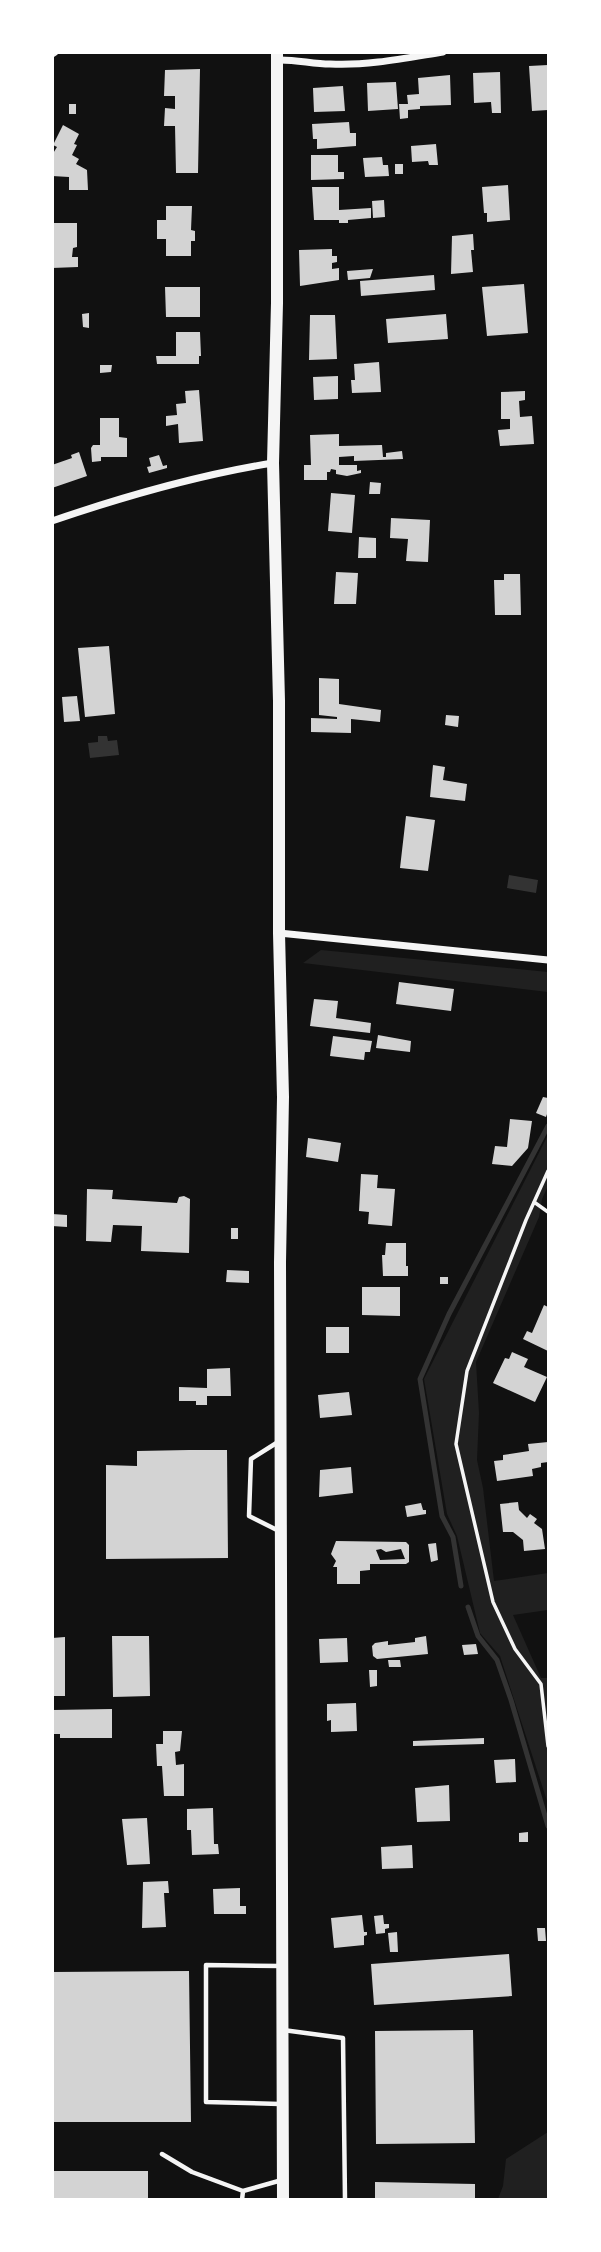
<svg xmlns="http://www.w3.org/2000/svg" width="601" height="2252" font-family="'Exo 2',sans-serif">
<rect width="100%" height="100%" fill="#111"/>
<path fill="#202020" d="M 321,950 L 548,972 L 548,992 L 303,963 Z
M 548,1135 L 548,1186 L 542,1199 L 539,1217 L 476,1362 L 479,1413 L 477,1460 L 483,1488 L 494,1581 L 548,1573 L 548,1610 L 513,1615 L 541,1678 L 548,1678 L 548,1804 L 500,1656 L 480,1633 L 457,1536 L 447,1514 L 424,1379 Z
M 548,2132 L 548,2199 L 498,2199 L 503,2186 L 506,2159 Z"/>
<path fill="#333" d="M 98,736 L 107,736 L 108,741 L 117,740 L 119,755 L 90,758 L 88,743 L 98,742 Z
M 509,875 L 538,880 L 536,893 L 507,888 Z"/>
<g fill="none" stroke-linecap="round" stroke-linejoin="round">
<path stroke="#333" stroke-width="5" d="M 461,1586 L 453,1537 L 442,1516 L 420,1379 L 449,1314 L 548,1126
M 468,1607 L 478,1636 L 497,1660 L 511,1700 L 548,1826"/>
</g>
<path fill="#d3d3d3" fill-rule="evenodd" d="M 548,65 L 548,110 L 532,111 L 529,66 Z
M 200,69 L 198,173 L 176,173 L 175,126 L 164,126 L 165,108 L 175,109 L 175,96 L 164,96 L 165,70 Z
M 500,72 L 501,113 L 492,113 L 491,102 L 474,103 L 473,73 Z
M 450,75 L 451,105 L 420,106 L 420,109 L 408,110 L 408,118 L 400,119 L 399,104 L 408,104 L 407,95 L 419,94 L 418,78 Z
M 396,82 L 398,109 L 368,111 L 367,83 Z
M 343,86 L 345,111 L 314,112 L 313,88 Z
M 69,104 L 76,104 L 76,114 L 69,114 Z
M 349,122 L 350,133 L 356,133 L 356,146 L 317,149 L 317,139 L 313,139 L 312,124 Z
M 63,125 L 79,134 L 74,144 L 77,145 L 72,155 L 79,159 L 76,164 L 87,170 L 88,190 L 69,190 L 69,177 L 52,176 L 52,155 L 57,147 L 53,145 Z
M 436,144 L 438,165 L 429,165 L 428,161 L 412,162 L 411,146 Z
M 311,155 L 338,155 L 338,172 L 344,172 L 344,179 L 311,180 Z
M 382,157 L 383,165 L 388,165 L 389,176 L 365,177 L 363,158 Z
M 395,164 L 403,164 L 403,174 L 395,174 Z
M 508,185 L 510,220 L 487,222 L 487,213 L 484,213 L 482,187 Z
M 312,187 L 339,187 L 339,210 L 371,208 L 371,218 L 348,220 L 348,223 L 339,223 L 339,220 L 314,220 Z
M 384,200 L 385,217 L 373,218 L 372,201 Z
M 166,206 L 192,206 L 191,230 L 195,231 L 195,241 L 191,241 L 191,256 L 166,256 L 166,239 L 157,239 L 157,220 L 166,220 Z
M 52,223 L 77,223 L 77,247 L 73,248 L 72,257 L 78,257 L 78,267 L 52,268 Z
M 473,234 L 474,250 L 471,250 L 473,272 L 451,274 L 452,236 Z
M 332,249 L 332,256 L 337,256 L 337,262 L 332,263 L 332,269 L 339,268 L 339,280 L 300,286 L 299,250 Z
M 373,269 L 370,278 L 348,280 L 347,271 Z
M 434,275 L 435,290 L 361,296 L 360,281 Z
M 524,284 L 528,333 L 487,336 L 482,287 Z
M 165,287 L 200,287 L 200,317 L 166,317 Z
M 89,313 L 89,328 L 83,327 L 82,314 Z
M 446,314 L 448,339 L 388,343 L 386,319 Z
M 310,315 L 335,315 L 337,359 L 309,360 Z
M 176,332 L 200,332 L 201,356 L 199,356 L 199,364 L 157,364 L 156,356 L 176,356 Z
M 379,362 L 381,392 L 352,393 L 351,380 L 355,380 L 354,364 Z
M 100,365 L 112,365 L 111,372 L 100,373 Z
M 338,376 L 338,399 L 314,400 L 313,377 Z
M 199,390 L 203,441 L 179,443 L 178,424 L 166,426 L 166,416 L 177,415 L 176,404 L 186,403 L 185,391 Z
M 525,391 L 525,400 L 519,401 L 520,417 L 532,416 L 534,444 L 500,446 L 498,430 L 510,429 L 510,419 L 501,419 L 501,392 Z
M 100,418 L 119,418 L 119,437 L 127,438 L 127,457 L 101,457 L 101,461 L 92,462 L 91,448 L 93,445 L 100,445 Z
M 339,434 L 339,446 L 382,445 L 383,457 L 386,457 L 386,453 L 402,451 L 403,459 L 354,461 L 354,456 L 339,457 L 339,465 L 357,465 L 357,471 L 361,470 L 361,473 L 347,476 L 336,474 L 336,470 L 331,469 L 330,472 L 327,472 L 327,480 L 304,480 L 304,465 L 311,465 L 310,435 Z
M 79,452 L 87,476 L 52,488 L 52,465 L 72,458 L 71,455 Z
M 159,455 L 163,466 L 167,465 L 167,468 L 149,473 L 147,467 L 151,466 L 149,458 Z
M 370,482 L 381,483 L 380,494 L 369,494 Z
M 331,493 L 355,495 L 352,533 L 328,531 Z
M 391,518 L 430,520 L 428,562 L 406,561 L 408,539 L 390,538 Z
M 359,537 L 376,538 L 376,558 L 358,558 Z
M 336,572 L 358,573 L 356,604 L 334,604 Z
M 504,574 L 520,574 L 521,615 L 495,615 L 494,580 L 504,580 Z
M 109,646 L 115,714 L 85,717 L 78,648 Z
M 319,678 L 339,679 L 339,704 L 381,710 L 380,722 L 351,719 L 351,733 L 311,732 L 311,718 L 337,719 L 337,717 L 319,715 Z
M 77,696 L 80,721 L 64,722 L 62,697 Z
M 446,715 L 459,716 L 458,727 L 445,725 Z
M 433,765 L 445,767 L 443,780 L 467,784 L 465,801 L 430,797 Z
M 406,816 L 435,820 L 428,871 L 400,868 Z
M 399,982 L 454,989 L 451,1011 L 396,1004 Z
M 314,999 L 338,1001 L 336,1018 L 371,1023 L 370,1033 L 310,1026 Z
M 378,1035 L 411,1041 L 410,1052 L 376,1048 Z
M 333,1036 L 372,1041 L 370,1052 L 365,1052 L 364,1060 L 330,1056 Z
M 543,1097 L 548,1098 L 548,1111 L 546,1117 L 536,1113 Z
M 510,1119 L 532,1121 L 528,1148 L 512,1166 L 492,1164 L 495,1146 L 507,1147 Z
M 308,1138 L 341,1143 L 338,1162 L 306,1157 Z
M 361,1174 L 378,1175 L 377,1188 L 395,1189 L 392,1226 L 368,1224 L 369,1212 L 359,1211 Z
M 87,1189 L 113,1190 L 112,1199 L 177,1203 L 179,1197 L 184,1196 L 190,1199 L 189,1253 L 141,1251 L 142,1226 L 113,1225 L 111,1242 L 86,1241 Z
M 52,1214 L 67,1215 L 67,1227 L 52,1226 Z
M 231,1228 L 238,1228 L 238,1239 L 231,1239 Z
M 386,1243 L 406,1243 L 406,1266 L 408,1266 L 408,1276 L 383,1276 L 382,1255 L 385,1255 Z
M 227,1270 L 249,1271 L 249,1283 L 226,1282 Z
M 440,1277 L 448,1277 L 448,1284 L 440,1284 Z
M 362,1287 L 400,1287 L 400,1316 L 362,1315 Z
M 544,1305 L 548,1307 L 548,1351 L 523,1339 L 527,1331 L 532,1333 Z
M 326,1327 L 349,1327 L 349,1353 L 326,1353 Z
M 512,1352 L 528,1359 L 524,1367 L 547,1377 L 535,1402 L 493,1383 L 505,1358 L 509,1359 Z
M 230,1368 L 231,1396 L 207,1396 L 207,1405 L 196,1405 L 196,1401 L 179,1401 L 179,1387 L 207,1388 L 207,1369 Z
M 349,1392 L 352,1415 L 320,1418 L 318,1395 Z
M 548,1442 L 548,1462 L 541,1463 L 541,1467 L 532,1469 L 533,1476 L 497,1481 L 494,1461 L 503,1460 L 503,1455 L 529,1451 L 528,1444 Z
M 189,1450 L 227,1450 L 228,1558 L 106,1559 L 106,1465 L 137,1466 L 137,1451 Z
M 351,1467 L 353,1493 L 319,1497 L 320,1470 Z
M 518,1502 L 519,1510 L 527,1518 L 530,1514 L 537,1519 L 534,1523 L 542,1529 L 545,1549 L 524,1551 L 523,1540 L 513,1532 L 503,1532 L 500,1504 Z
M 421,1503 L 423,1510 L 426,1510 L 426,1514 L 407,1517 L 405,1506 Z
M 336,1541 L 406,1542 L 409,1545 L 409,1562 L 406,1564 L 370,1564 L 370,1570 L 360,1571 L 360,1584 L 337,1584 L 337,1567 L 333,1567 L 336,1561 L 331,1554 ZM 381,1549 L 386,1552 L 401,1549 L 405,1559 L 380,1560 L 376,1550 Z
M 436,1543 L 438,1560 L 431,1562 L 428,1544 Z
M 112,1636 L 149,1636 L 150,1696 L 113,1697 Z
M 426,1636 L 428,1654 L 377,1659 L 373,1656 L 372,1646 L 375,1643 L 388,1641 L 388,1645 L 415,1642 L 415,1638 Z
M 65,1637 L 65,1696 L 52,1696 L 52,1638 Z
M 347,1638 L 348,1662 L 320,1663 L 319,1639 Z
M 476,1644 L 478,1654 L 464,1655 L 462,1645 Z
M 388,1660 L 400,1660 L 401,1667 L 389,1667 Z
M 369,1670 L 377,1670 L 377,1686 L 370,1687 Z
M 356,1703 L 357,1731 L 331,1732 L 331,1720 L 327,1721 L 327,1704 Z
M 112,1709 L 112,1738 L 60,1738 L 60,1734 L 52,1734 L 52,1710 Z
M 163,1731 L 182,1731 L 180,1751 L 175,1752 L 176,1765 L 184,1764 L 184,1796 L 164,1796 L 162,1766 L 157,1766 L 156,1744 L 163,1744 Z
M 484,1738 L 484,1744 L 413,1746 L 413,1741 Z
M 515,1759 L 516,1782 L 496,1783 L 494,1760 Z
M 449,1785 L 450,1821 L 417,1822 L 415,1788 Z
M 213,1808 L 214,1844 L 218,1844 L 219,1854 L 192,1855 L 191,1830 L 187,1830 L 187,1809 Z
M 147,1818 L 150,1864 L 127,1865 L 122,1819 Z
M 528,1832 L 528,1842 L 519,1842 L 519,1833 Z
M 412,1845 L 413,1868 L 382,1869 L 381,1847 Z
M 168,1881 L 169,1893 L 164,1893 L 166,1927 L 142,1928 L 143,1882 Z
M 240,1888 L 240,1906 L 246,1906 L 246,1914 L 214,1914 L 213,1889 Z
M 362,1915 L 364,1932 L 367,1932 L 367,1935 L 364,1936 L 364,1945 L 334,1948 L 331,1918 Z
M 383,1915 L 384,1924 L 389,1924 L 389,1928 L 385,1929 L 385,1933 L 376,1934 L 374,1916 Z
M 537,1928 L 545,1928 L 546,1941 L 538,1941 Z
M 397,1932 L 398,1952 L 390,1952 L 388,1933 Z
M 509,1954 L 512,1996 L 374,2005 L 371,1964 Z
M 189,1971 L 191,2122 L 52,2122 L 52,1972 Z
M 473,2030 L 475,2143 L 376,2144 L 375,2031 Z
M 52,2171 L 148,2171 L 148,2200 L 52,2200 Z
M 375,2182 L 475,2184 L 475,2200 L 375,2200 Z"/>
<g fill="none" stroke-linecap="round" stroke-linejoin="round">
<path stroke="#f5f5f5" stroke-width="3.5" d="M 548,1171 L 526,1220 L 467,1371 L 456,1444 L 493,1602 L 515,1649 L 541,1684 L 548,1746
M 534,1202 L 548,1212"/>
<path stroke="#f5f5f5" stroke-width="4.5" d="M 277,1530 L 249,1516 L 251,1459 L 278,1442
M 283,2030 L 343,2038 L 345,2200
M 280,2104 L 206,2102 L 206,1965 L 281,1966
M 162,2154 L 192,2172 L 243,2191 L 282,2180
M 242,2200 L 243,2191"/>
<path stroke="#f5f5f5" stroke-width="7" d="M 52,54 L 55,52
M 276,60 C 295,59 312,64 330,64 C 368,66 406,58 443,52
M 52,521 C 125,496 198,475 273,463
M 279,933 L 548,960"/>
<path stroke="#f5f5f5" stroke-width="12" d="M 277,52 L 277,303 L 273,463 L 279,701 L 279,933 L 283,1097 L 280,1262 L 283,2200"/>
</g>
<rect width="601" height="2252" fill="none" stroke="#ffffff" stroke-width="108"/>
</svg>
